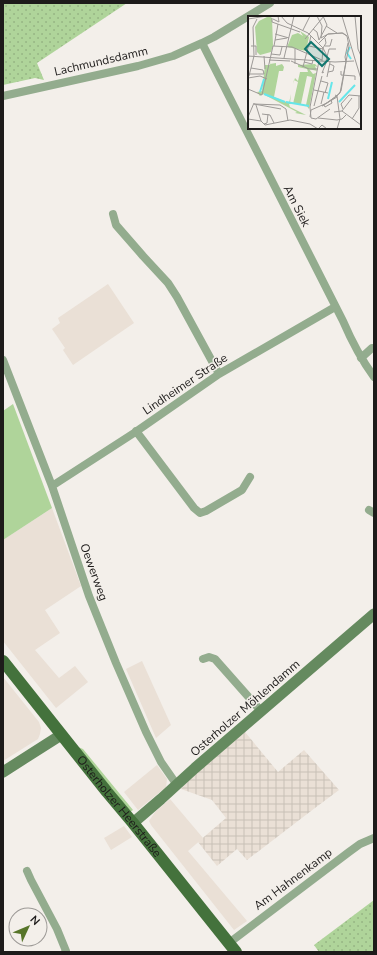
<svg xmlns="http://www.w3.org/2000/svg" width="377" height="955" font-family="'Nunito Sans',sans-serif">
<defs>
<pattern id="industrial-grid" width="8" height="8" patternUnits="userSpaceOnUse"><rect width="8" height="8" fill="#eae0d6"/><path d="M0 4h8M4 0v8" fill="none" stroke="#c8c0b7"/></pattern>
<pattern id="park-dots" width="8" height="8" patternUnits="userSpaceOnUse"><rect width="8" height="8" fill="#afd49a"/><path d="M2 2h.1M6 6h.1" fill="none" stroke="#96b584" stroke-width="1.8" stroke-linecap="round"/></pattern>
</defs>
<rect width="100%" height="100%" fill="#f3efea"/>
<path fill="#eae0d6" d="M 108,284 L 134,323 L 73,365 L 63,350 L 65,348 L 52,329 L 60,323 L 58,318 Z
M 52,508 L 81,586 L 45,610 L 60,633 L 35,650 L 59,678 L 75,666 L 88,682 L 56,708 L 3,641 L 3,540 Z
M 142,661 L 171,725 L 156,738 L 126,669 Z
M 3,677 L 39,722 L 41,728 L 40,734 L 38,739 L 3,761 Z
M 157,765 L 167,779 L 166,787 L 138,810 L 124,792 Z
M 170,799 L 203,838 L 188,851 L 247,921 L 234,930 L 151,825 L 149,821 L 155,812 Z
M 124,826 L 132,837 L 111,850 L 104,838 Z"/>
<path fill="url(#industrial-grid)" d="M 245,732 L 278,772 L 304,750 L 339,790 L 311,811 L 247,860 L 237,849 L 217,866 L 198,842 L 226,818 L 212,800 L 181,789 L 190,778 Z"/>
<path fill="#afd49a" d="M 13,404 L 52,508 L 3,540 L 3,411 Z
M 78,747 L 83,749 L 133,810 L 130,812 Z"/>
<path fill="url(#park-dots)" d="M 3,3 L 127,3 L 37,63 L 44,80 L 35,78 L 3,85 Z
M 374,900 L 374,952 L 319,952 L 314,945 Z"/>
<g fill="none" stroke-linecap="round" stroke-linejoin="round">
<path stroke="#93ac8e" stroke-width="8" d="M 202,43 L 343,321 C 352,342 361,359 374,377
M 3,96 L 138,66 L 173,56 L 202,43 L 214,37 L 270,3
M 113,214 L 116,225 L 143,256 L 168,283 L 177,297 L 219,374
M 361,358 L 372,348 L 374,348
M 3,360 L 52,486 L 89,596 L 116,663 L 146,732 L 161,762 L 177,785
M 136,431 L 194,508 L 200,513 L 206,511 L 242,490 L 250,477
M 52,486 L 134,433 L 219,374 L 335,307
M 369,510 L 374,513
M 203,659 L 209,657 L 215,659 L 261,711
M 27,871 L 31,880 L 57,929 L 66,951 L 65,952
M 229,943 L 349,852 L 360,844 L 374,838"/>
<path stroke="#658a5f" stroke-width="11" d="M 3,772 L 61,735
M 133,823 L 161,799 L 195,768 L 374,614"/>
<path stroke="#44723c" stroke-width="12" id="s1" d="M 3,661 L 107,792 L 133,823 L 236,952"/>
</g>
<g text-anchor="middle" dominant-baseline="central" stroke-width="3" stroke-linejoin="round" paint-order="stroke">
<g font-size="12" fill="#1d1b1a" stroke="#f3efea">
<text transform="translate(101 61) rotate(-13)">Lachmundsdamm</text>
<text transform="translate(297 206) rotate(63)">Am Siek</text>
<text transform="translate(185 384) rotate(-34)">Lindheimer Straße</text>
<text transform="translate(94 572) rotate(70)">Oewerweg</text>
<text transform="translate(245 708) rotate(-41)">Osterholzer Möhlendamm</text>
<text stroke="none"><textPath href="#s1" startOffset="186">Osterholzer Heerstraße</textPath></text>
<text transform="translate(293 879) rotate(-37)">Am Hahnenkamp</text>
</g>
</g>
<g transform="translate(248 16)">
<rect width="113" height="113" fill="#f3efea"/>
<path d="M 23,44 L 22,48 L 28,47 L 28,50 L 34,48 L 36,51 L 35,55 L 31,55 L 26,81 L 41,87 L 43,78 L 42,87 L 45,88 L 50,66 L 46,64 L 45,68 L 47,62 L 50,65 L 52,56 L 60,56 L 59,53 L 50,51 L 50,49 L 67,48 L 70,51 L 67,50 L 69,55 L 61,53 L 65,58 L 68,57 L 61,93 L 58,89 L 64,61 L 59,60 L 53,88 L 57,89 L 51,88 L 51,92 L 51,88 L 41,88 L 42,91 L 58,99 L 47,97 L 49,96 L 15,78 L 12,80 L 9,76 L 14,75 L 17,49 L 22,49 Z" fill="#afd49a"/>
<path d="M 21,0 L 24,2 L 25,30 L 23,36 L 12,39 L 9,36 L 7,11 L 11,5 Z" fill="#afd49a"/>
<path d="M 52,15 L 61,21 L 58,35 L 39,31 L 44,19 L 50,17 L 55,20 Z" fill="#afd49a"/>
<path fill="none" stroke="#66e6ea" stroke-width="2" d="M 102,31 L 99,37 L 103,43M 12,76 L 16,63M 16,78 L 37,86M 80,83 L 84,66M 38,86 L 61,90M 91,86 L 107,69"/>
<path fill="none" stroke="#9d9a97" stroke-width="1" d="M 33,0 L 39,7 L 60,17 L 75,32M 94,0 L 113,63M 107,0 L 110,33 L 113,40M 24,2 L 24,6 L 52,16M 0,3 L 19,0M 25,3 L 31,6 L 30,0M 78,10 L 89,17M 65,13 L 69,16 L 71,24M 55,14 L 62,0M 27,18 L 41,22M 77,22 L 78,27 L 75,32 L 79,40M 57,23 L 76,0M 27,24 L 39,22M 71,24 L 79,9 L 75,0M 71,27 L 80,18 L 94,17 L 99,20M 3,30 L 8,30 L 8,39M 26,30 L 30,8M 61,30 L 75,33M 77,30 L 82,30 L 84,23M 23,38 L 32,39 L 34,31M 0,40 L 87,46 L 106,45M 6,40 L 5,11 L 9,3M 16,40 L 17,53M 36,42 L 46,0M 21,44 L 42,45M 43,45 L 61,53 L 70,53M 71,45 L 62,91 L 63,102 L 68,103 L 82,93M 74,45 L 75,32M 78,45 L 81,33 L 88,33M 56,46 L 64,48 L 65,44M 98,46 L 97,41 L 100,27M 47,48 L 47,33M 55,51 L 63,20M 93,55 L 93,59 L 107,60 L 107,64M 76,56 L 74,57 L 78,47M 80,56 L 85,55 L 86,50 L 82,48M 1,58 L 16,58 L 15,54 L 3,52M 1,60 L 6,40M 79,61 L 82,46M 0,62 L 12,60 L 19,63M 73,65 L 80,67 L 77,77M 0,73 L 14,79 L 25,30 L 44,31 L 74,44M 66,74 L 80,77M 87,79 L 89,80 L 74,90 L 89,81M 6,88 L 32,89 L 38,93 L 40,105M 6,88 L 33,93M 73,88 L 76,76M 8,89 L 13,105M 76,89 L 77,91 L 84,87 L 83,84M 66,90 L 74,60M 95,93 L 93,88 L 101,79 L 113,80M 94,95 L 113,109M 86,96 L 94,95 L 104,82M 14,98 L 22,99 L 26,107M 0,101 L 6,87M 62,101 L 63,94 L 79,87 L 92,77 L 101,30 L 99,20 L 95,17 L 80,18 L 73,22 L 74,10 L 69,0M 70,102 L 89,104 L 94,103 L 98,99M 0,103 L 13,105 L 17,109 L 42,104 L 62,108 L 70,113M 104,103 L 111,92 L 111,80M 16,108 L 19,107 L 20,98M 70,113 L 74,109 L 79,113M 89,113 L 92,103 L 89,80 L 93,75 L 98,46"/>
<path fill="#0f766e" fill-opacity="0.15" stroke="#0f766e" stroke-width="2" d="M 63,26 L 81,43 L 74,50 L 57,33 Z"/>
<rect width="113" height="113" fill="none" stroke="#1d1b1a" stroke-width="2"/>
</g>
<rect width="377" height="955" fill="none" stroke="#1d1b1a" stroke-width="8"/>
<g transform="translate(28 927) rotate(46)"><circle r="19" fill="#f3efea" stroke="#9d9a97"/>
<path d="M0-3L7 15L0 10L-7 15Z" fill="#577529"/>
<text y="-6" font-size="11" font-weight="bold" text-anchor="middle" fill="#1d1b1a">N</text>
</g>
</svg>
